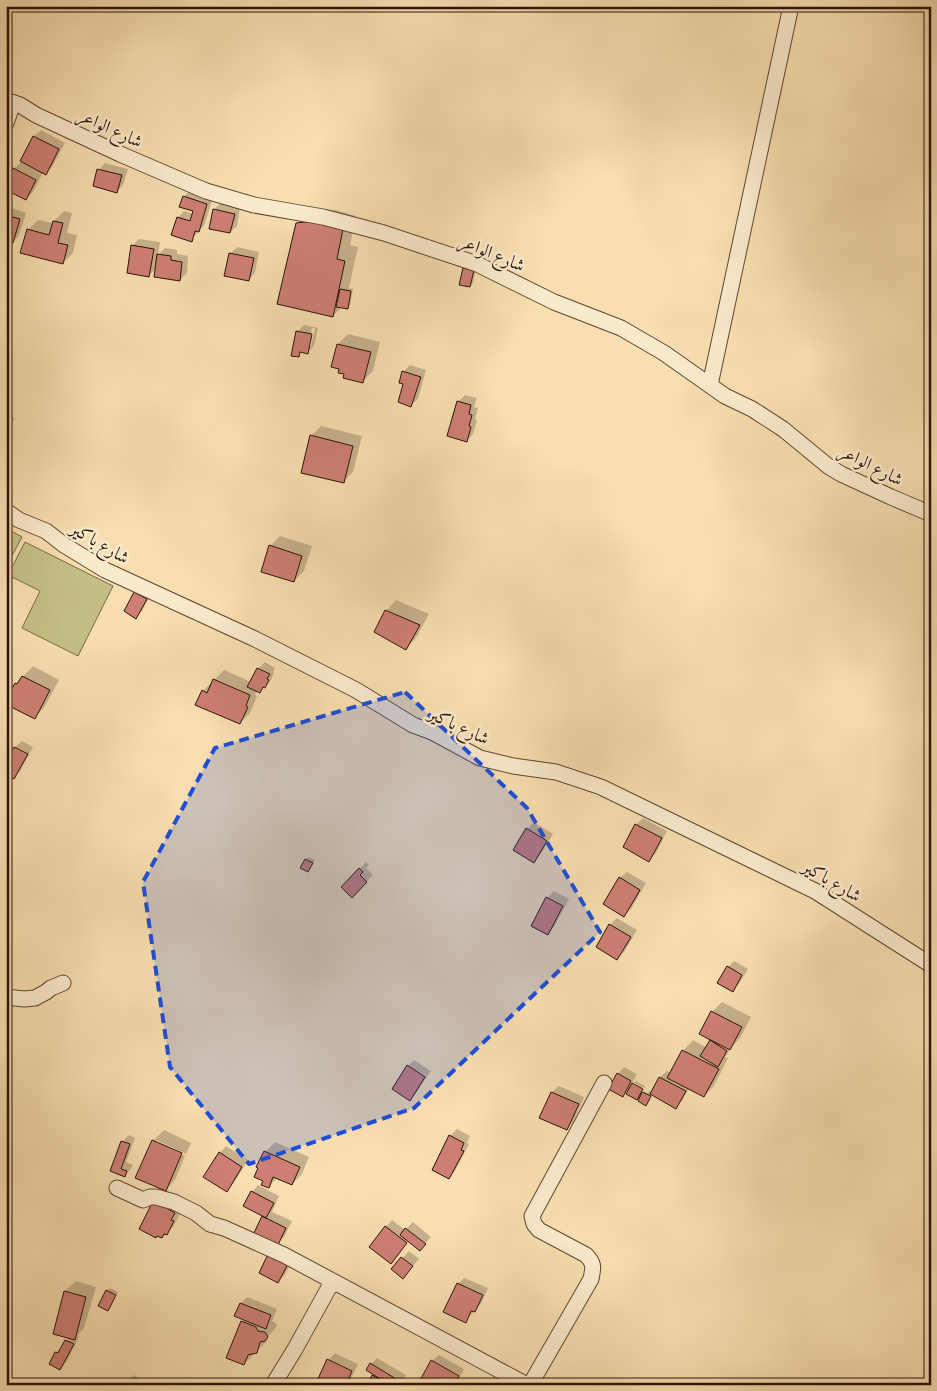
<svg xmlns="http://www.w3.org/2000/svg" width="937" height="1391" font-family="'IM FELL Great Primer',Amiri,serif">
<rect width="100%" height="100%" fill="#f8deb0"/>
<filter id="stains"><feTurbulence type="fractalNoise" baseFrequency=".004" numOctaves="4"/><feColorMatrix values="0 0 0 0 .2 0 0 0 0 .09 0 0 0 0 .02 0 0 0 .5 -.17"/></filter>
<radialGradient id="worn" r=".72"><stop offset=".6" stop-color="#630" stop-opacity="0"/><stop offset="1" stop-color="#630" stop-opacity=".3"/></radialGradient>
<path fill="#c4bf86" stroke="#776946" d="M 6,528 L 22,537 L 6,567 Z
M 25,542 L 113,586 L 78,656 L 22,628 L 40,591 L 8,575 Z"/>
<path fill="#0003" fill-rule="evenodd" d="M 41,130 L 65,143 L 52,167 L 45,173 L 43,172 L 33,192 L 26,198 L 14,169 L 22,161 L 34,136 Z
M 105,163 L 128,169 L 123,185 L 117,191 L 99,170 Z
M 190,190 L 213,197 L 205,224 L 191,240 L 178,218 L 184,211 L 193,214 L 194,210 L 184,197 Z
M 220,203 L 240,208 L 237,226 L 230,232 L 214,210 Z
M 6,206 L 26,213 L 19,235 L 13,242 L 6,240 Z
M 318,209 L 336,210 L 356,216 L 350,245 L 358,247 L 349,288 L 353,289 L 350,305 L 347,308 L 342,307 L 333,316 L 297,224 L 311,210 Z
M 64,211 L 72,213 L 67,233 L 77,235 L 73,253 L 63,263 L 28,230 L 38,220 L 53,223 L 54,221 Z
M 139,239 L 160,242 L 158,255 L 165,248 L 177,250 L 177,254 L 188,256 L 187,273 L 180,280 L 156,268 L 149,276 L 132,246 Z
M 237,247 L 259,252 L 255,273 L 248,280 L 230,254 Z
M 467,265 L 476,267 L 473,283 L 470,286 L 464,268 Z
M 304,325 L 318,328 L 314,346 L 308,352 L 302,351 L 298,356 L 297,332 ZM 312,328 L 315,328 L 311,347 L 308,347 Z
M 348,334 L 380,342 L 373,371 L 363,381 L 345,373 L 338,344 Z
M 410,365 L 426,370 L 418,399 L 411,405 L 404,384 L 403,372 Z
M 465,395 L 477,398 L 474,407 L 478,408 L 475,419 L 477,420 L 473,434 L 467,441 L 458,402 Z
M 6,414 L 15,418 L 6,437 Z
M 321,426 L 362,436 L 353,472 L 343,482 L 311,436 Z
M 280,536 L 312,546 L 304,571 L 294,581 L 270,546 Z
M 141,587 L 152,592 L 142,611 L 136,617 L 135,593 Z
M 396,600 L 429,614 L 416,638 L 406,648 L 386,611 Z
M 265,662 L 275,668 L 273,672 L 274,673 L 271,680 L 259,692 L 257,690 L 255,695 L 257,696 L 250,713 L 240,723 L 203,691 L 224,670 L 251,682 L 258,669 Z
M 33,666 L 59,680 L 44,708 L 34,718 L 13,697 L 16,684 Z
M 22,741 L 33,747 L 20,771 L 14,777 L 6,764 L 15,747 Z
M 643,818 L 667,831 L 656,853 L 649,860 L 636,825 Z
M 534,822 L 553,834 L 540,855 L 534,862 L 514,850 L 527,829 Z
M 308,857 L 315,860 L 308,871 L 306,860 Z
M 366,862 L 369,865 L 366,868 L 373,875 L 358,890 L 360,869 Z
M 627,872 L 646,883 L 631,909 L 624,915 L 620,878 Z
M 554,891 L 569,899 L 554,927 L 548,933 L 547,898 Z
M 617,918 L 637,930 L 624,952 L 617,958 L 610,925 Z
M 734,961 L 748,969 L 739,984 L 733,990 L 728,967 Z
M 722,1002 L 751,1017 L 740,1038 L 730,1049 L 725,1057 L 728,1058 L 714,1086 L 704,1096 L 689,1088 L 682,1101 L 676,1107 L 652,1094 L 646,1104 L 643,1093 L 644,1091 L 648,1093 L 649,1091 L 652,1093 L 660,1077 L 667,1071 L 671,1073 L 683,1051 L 693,1040 L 707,1048 L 712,1040 L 712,1012 Z
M 414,1060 L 431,1071 L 416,1093 L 410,1099 L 408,1066 Z
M 624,1067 L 637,1074 L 631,1085 L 642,1090 L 636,1099 L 630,1088 L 622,1095 L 618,1074 Z
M 636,1081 L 645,1086 L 644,1088 L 634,1083 Z
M 559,1086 L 584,1097 L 573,1122 L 567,1129 L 541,1117 L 552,1092 Z
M 457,1129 L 470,1136 L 467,1143 L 469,1144 L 455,1171 L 449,1178 L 450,1136 Z
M 164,1130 L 191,1143 L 186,1154 L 156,1140 L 156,1143 L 185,1156 L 175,1180 L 165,1190 L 136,1178 L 153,1141 Z
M 129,1135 L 135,1138 L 126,1162 L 133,1165 L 131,1169 L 125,1175 L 112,1170 L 122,1142 Z
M 275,1142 L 309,1157 L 302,1174 L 292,1184 L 278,1177 L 268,1187 L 264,1180 L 265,1152 Z
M 226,1146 L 248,1160 L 233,1184 L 227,1190 L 220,1153 Z
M 258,1185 L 279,1196 L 272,1212 L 292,1221 L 284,1237 L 278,1243 L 256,1232 L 264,1216 L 252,1192 Z
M 155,1200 L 181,1206 L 177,1213 L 180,1214 L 173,1227 L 162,1237 L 158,1235 Z
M 392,1220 L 405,1230 L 413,1222 L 431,1237 L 420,1249 L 409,1240 L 391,1263 L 386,1227 Z
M 276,1248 L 294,1257 L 285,1275 L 278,1281 Z
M 409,1251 L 419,1259 L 403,1277 L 393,1269 Z
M 464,1278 L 488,1288 L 481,1304 L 475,1311 L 474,1310 L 472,1314 L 465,1321 L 458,1284 Z
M 76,1281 L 96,1287 L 84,1328 L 77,1336 L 79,1337 L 67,1361 L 60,1368 L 51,1363 L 56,1352 L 63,1346 L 69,1337 L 65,1291 Z
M 110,1288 L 118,1292 L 111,1306 L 108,1309 L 107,1291 Z
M 247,1297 L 277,1309 L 272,1322 L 275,1322 L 277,1326 L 268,1337 L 267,1341 L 244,1364 L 242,1322 L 245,1319 L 241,1303 Z
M 335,1353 L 358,1364 L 348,1385 L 323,1385 L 328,1360 Z
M 439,1355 L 464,1369 L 456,1385 L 421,1385 L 419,1384 L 432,1361 Z
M 377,1358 L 406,1375 L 405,1378 L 406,1379 L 403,1385 L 368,1385 L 375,1374 L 371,1364 Z
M 134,1375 L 150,1385 L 125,1385 Z"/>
<path fill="#ce7f74" stroke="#2a1306" d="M 33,136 L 59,149 L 46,175 L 20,161 Z
M 13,168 L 36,180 L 26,200 L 6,190 L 6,183 Z
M 97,169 L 122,175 L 117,193 L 93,186 Z
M 183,196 L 207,204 L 199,232 L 195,231 L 192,242 L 171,235 L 177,217 L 190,221 L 193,211 L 179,207 Z
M 213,209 L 235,214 L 230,233 L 209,229 Z
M 6,215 L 20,219 L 13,243 L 6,241 Z
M 53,221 L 63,223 L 58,243 L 68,245 L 63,264 L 20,253 L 27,229 L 49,235 Z
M 304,222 L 322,223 L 343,229 L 337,259 L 345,261 L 333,317 L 277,304 L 296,223 Z
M 131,245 L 154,249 L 149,277 L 127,273 Z
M 229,253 L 254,258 L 249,281 L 224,276 Z
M 157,254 L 171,256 L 171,260 L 182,262 L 180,281 L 154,277 Z
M 463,268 L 474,270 L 470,287 L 459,285 Z
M 340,289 L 351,291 L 348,309 L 336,307 Z
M 296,331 L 312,334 L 308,354 L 300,352 L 299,357 L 291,356 Z
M 337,344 L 371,352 L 363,383 L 343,378 L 344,374 L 338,373 L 339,369 L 331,367 Z
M 402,371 L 421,377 L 411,407 L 398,402 L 403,384 L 399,383 Z
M 457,401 L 471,405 L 469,414 L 472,415 L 469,426 L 471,427 L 467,442 L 447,436 Z
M 310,435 L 353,446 L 344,483 L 301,473 Z
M 269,545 L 302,556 L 294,582 L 261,572 Z
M 134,592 L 147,599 L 136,619 L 124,611 Z
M 385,610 L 420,625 L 406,650 L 374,632 Z
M 257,668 L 270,674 L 267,679 L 269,680 L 265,688 L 263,687 L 260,693 L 247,687 Z
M 22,676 L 50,690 L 35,719 L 7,705 L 11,698 L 8,696 L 15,683 L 17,684 Z
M 213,679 L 250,695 L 246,706 L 248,707 L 240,724 L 195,705 L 202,690 L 207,693 Z
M 14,747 L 28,754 L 14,779 L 6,775 L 6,762 Z
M 635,824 L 662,838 L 649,862 L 623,847 Z
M 526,828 L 547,841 L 534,863 L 513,850 Z
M 305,859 L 313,863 L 308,872 L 300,868 Z
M 359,868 L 363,872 L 360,875 L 367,882 L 352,898 L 341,887 Z
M 619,877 L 640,890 L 624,917 L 603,904 Z
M 546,897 L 563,906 L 548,935 L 531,926 Z
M 609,924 L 631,937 L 617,960 L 596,947 Z
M 727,966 L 742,975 L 733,992 L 717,983 Z
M 711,1011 L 742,1027 L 730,1050 L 699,1034 Z
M 710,1040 L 727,1051 L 718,1067 L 700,1056 Z
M 682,1050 L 719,1069 L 704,1097 L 667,1078 Z
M 407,1065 L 425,1077 L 410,1101 L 392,1089 Z
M 617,1073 L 631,1081 L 623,1097 L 608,1089 Z
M 659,1077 L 686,1091 L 676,1109 L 650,1094 Z
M 632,1083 L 643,1089 L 637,1100 L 626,1094 Z
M 551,1092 L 579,1104 L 567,1130 L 539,1118 Z
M 642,1092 L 651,1096 L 646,1106 L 638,1101 Z
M 449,1135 L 464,1143 L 461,1150 L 464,1151 L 449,1179 L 432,1170 Z
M 152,1140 L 182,1153 L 166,1191 L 135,1178 Z
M 121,1141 L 130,1144 L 121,1169 L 127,1171 L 125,1177 L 110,1171 Z
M 264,1151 L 300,1167 L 292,1185 L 273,1177 L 269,1188 L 261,1185 L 263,1181 L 254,1177 L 258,1168 L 256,1167 Z
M 219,1152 L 242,1167 L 227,1192 L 203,1177 Z
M 251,1191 L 274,1203 L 266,1218 L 243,1206 Z
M 154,1199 L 169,1206 L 168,1209 L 175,1213 L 171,1220 L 174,1221 L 167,1235 L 164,1234 L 162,1238 L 157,1236 L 156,1238 L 139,1229 Z
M 262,1216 L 286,1228 L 278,1245 L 254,1233 Z
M 385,1226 L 407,1243 L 391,1264 L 369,1247 Z
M 405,1228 L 426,1244 L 420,1251 L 400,1235 Z
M 268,1254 L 288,1264 L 278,1283 L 259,1273 Z
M 401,1257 L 413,1266 L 403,1279 L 391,1269 Z
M 457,1283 L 483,1295 L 475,1312 L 471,1311 L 466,1323 L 443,1312 Z
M 106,1290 L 116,1295 L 108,1311 L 98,1306 Z
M 64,1291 L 86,1297 L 75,1340 L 53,1334 Z
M 240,1303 L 271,1315 L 266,1329 L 234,1316 Z
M 241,1321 L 256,1327 L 258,1331 L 265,1332 L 268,1337 L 265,1341 L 260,1342 L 257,1353 L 248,1355 L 244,1365 L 226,1358 Z
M 65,1340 L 74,1344 L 60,1370 L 49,1364 L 55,1352 L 58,1353 Z
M 327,1359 L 352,1371 L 346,1385 L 320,1385 L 316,1383 Z
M 431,1360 L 459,1376 L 454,1385 L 418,1384 Z
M 370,1363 L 401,1382 L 399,1385 L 390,1385 L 366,1370 Z
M 372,1375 L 390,1385 L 367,1385 Z"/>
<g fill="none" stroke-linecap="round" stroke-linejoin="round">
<defs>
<path id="minor" d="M 6,100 L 20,105 L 36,115 L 120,154 L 206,191 L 254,205 L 323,217 L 384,233 L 477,264 L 554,302 L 621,328 L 664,353 L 725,396 L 752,409 L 783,429 L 828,466 L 841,474 L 891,497 L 931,514
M 6,123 L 13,103
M 710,385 L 791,6
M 6,511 L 19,520 L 46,531 L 64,545 L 105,570 L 255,639 L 356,690 L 413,725 L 432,732 L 480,758 L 513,766 L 556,772 L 601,787 L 815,891 L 931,965
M 6,997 L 24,999 L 35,998 L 46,992 L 51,988 L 63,983
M 117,1188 L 143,1200 L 150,1197 L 156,1197 L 174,1202 L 196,1213 L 210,1224 L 224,1228 L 284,1255 L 527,1385
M 273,1385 L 295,1349 L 332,1282
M 530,1385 L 591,1279 C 593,1268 595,1264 586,1255 L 539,1230 L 534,1224 L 532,1216 L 604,1083"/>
</defs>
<use href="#minor" stroke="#5e4630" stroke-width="17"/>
<path stroke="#2a1306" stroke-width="2.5" stroke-dasharray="1 2.5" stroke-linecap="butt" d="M 926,1342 L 931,1332"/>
<use href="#minor" stroke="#faeacc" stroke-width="15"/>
</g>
<path fill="#1d4ed8" fill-opacity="0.2" stroke="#1d4ed8" stroke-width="4" stroke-dasharray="10 6" stroke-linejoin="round" d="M 405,692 L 527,808 L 600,932 L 414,1108 L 249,1164 L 170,1067 L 143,882 L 215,748 Z"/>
<g text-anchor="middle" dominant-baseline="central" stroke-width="5" stroke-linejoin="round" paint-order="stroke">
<g font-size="18" fill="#2a1306" stroke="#faeacc">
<text transform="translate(110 128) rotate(25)">شارع الواعر</text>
<text transform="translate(492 253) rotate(23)">شارع الواعر</text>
<text transform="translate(871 465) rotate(27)">شارع الواعر</text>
<text transform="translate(100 543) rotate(30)">شارع باكير</text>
<text transform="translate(459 726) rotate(25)">شارع باكير</text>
<text transform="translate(832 881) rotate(30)">شارع باكير</text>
</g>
</g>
<rect width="937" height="1391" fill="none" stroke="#f8deb0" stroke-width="25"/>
<rect x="8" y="8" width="922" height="1376" fill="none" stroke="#2a1306" stroke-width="2.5"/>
<rect x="12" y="12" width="912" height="1366" fill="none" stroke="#2a1306"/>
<rect width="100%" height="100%" filter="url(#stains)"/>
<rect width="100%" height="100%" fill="url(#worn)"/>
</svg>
